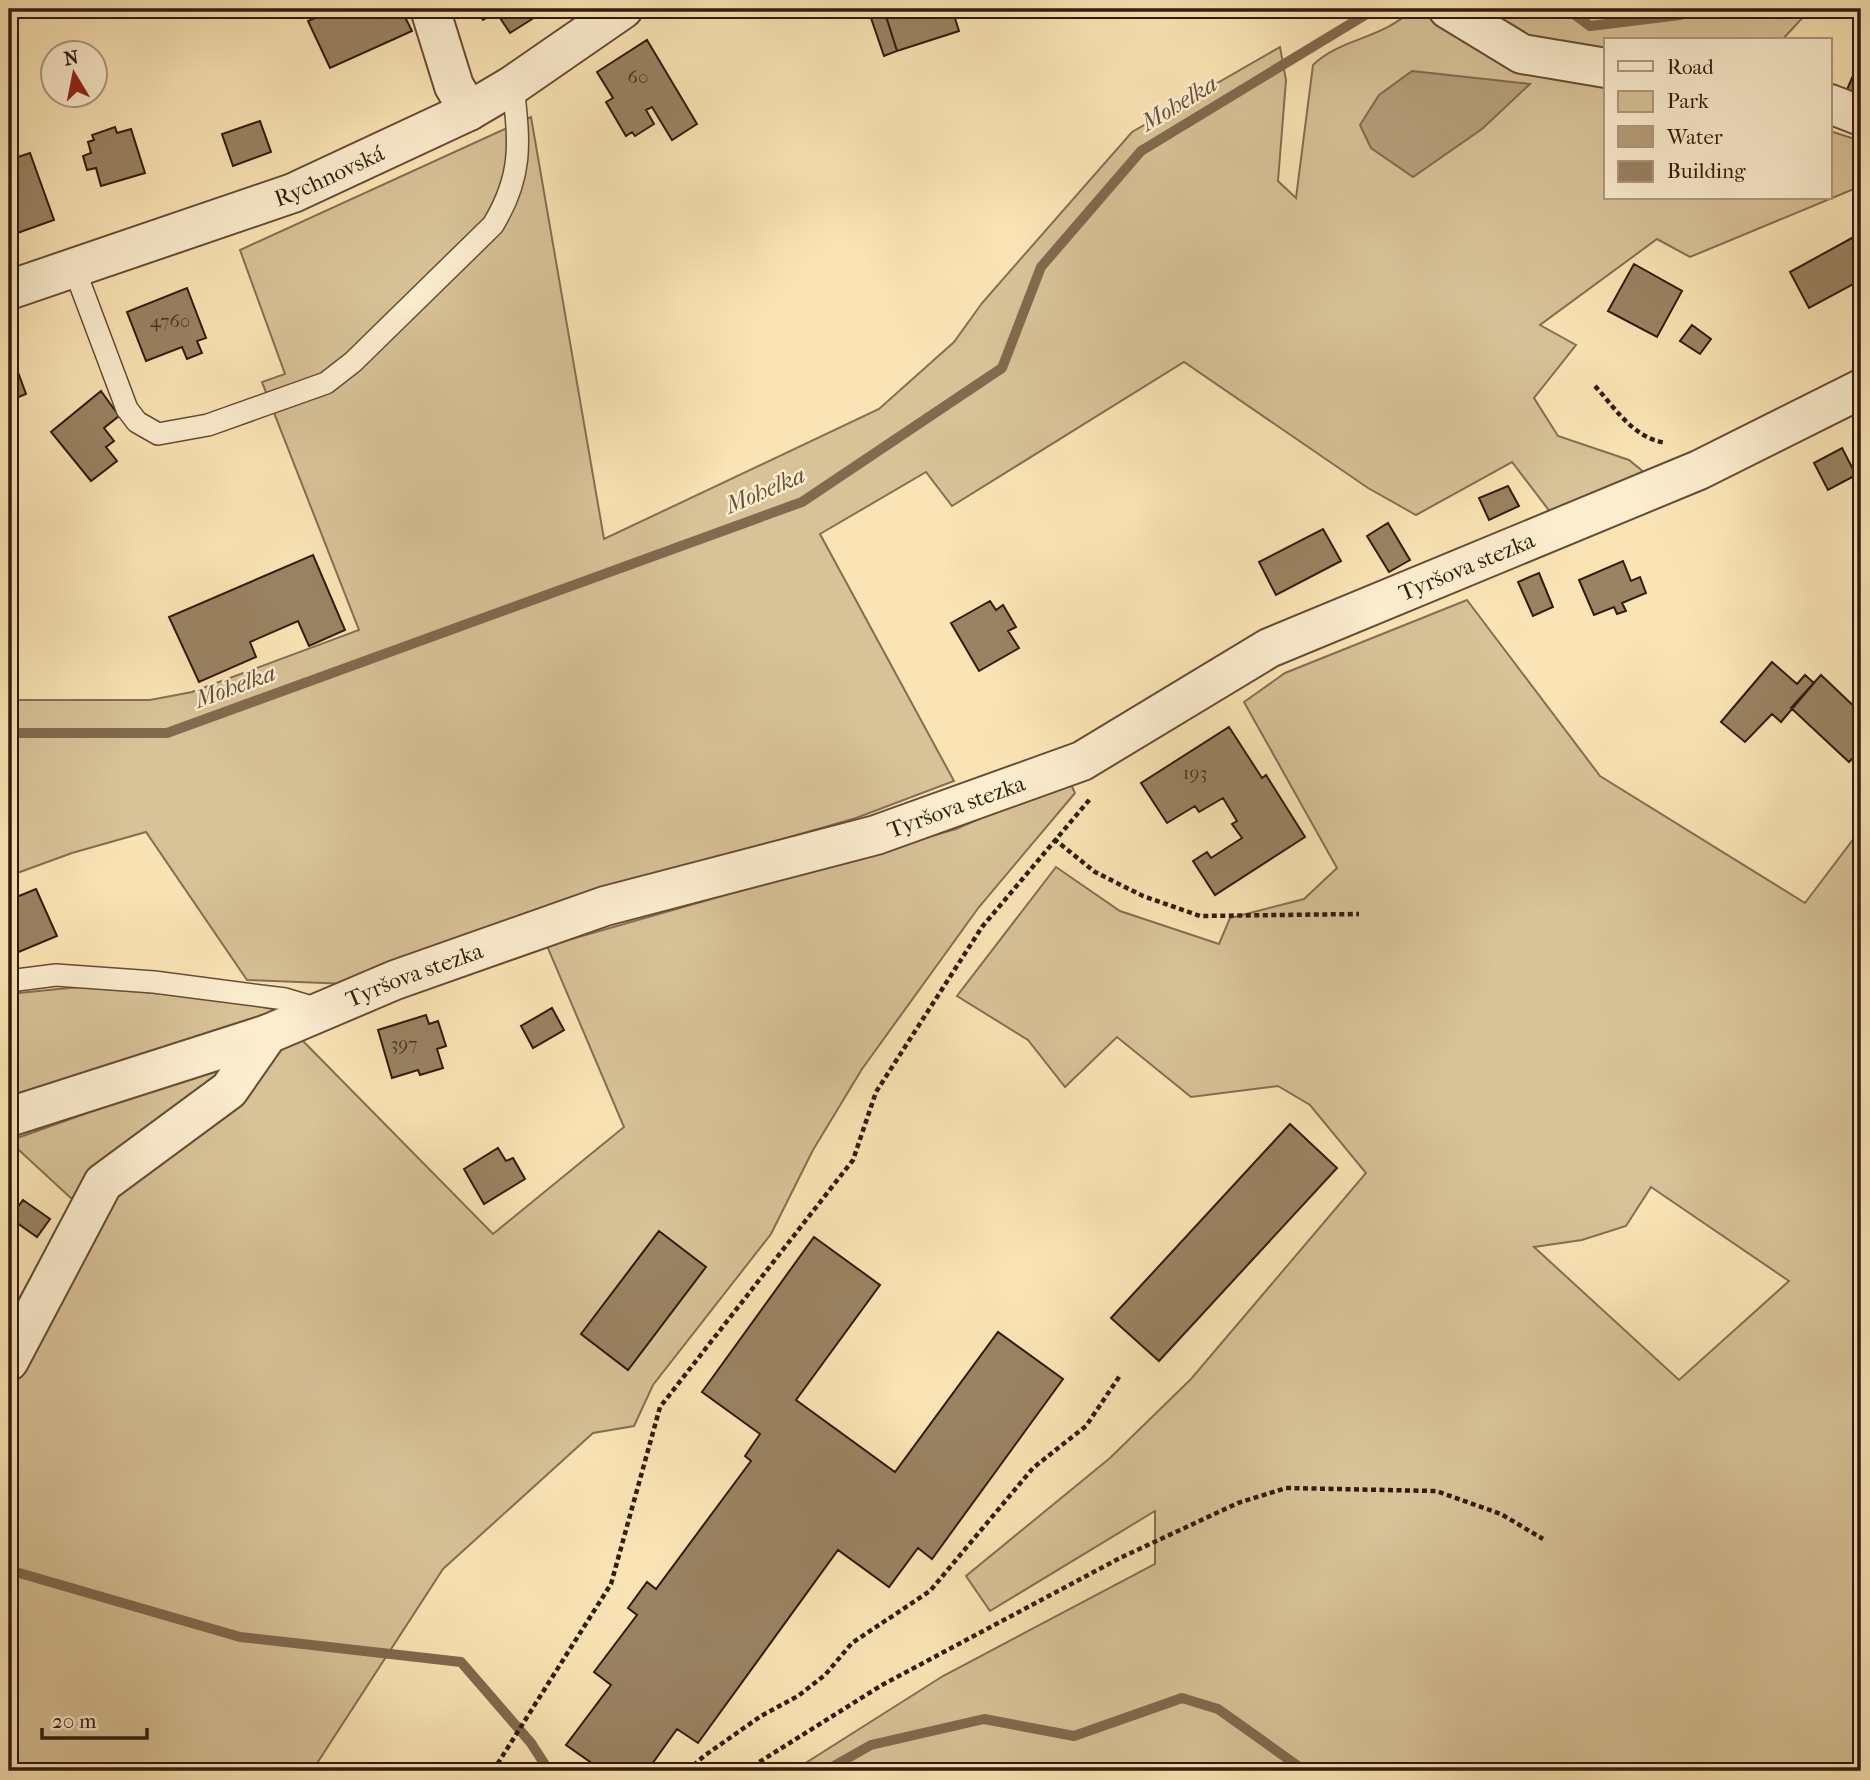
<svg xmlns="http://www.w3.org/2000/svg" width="1870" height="1780" font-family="'IM FELL French Canon',serif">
<rect width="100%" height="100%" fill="#fae4b5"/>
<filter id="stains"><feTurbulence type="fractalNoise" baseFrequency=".00286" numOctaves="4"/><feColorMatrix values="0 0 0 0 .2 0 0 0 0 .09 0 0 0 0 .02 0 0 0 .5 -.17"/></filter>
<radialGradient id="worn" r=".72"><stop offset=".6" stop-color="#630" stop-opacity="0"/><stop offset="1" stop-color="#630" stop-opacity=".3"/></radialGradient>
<path fill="#d8c298" stroke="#866e52" stroke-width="2" fill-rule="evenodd" d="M 1412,9 L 1431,9 L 1606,83 L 1606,198 L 1830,198 L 1830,131 L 1861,141 L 1861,186 L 1690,257 L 1657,239 L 1540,325 L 1576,345 L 1534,398 L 1558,436 L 1629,460 L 1651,478 L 1554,517 L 1512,462 L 1416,515 L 1368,488 L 1184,362 L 952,506 L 926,472 L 820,534 L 954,781 L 856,818 L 612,888 L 349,984 L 247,980 L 146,832 L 72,853 L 9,876 L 9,700 L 150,700 L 192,692 L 359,630 L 262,382 L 285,374 L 240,250 L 531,117 L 604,539 L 879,409 L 954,342 L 982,303 L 1132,132 L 1280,47 L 1286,80 L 1278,181 L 1296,198 L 1313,65 C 1340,38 1384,39 1412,9 Z
M 1479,9 L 1818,9 L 1805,15 L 1782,40 L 1606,40 L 1606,48 L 1535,40 Z
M 1467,600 L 1600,776 L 1805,903 L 1861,829 L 1861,1771 L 793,1771 L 943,1676 L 1155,1564 L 1155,1511 L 990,1611 L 966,1576 L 1110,1458 L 1191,1379 L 1366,1173 L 1310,1105 L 1278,1086 L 1191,1097 L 1117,1037 L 1065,1087 L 1028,1040 L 957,996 L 1056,867 L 1120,911 L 1219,944 L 1230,918 L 1304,899 L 1337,868 L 1244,702 L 1285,673 ZM 1651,1187 L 1789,1281 L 1679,1380 L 1534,1247 L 1582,1240 L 1626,1226 Z
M 1069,780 L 1075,793 L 979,907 L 862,1069 L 813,1150 L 771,1234 L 653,1385 L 634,1426 L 593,1433 L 443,1569 L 312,1771 L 9,1771 L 9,1317 L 73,1200 L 9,1141 L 299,1037 L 493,1234 L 624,1127 L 547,946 L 956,829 Z
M 79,987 L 219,998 L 286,1012 L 9,1102 L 9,994 Z"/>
<path fill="#b69f7b" stroke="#826a4e" stroke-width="2" d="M 1412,71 L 1530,84 L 1482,129 L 1413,177 L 1371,148 L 1360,125 L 1379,95 Z"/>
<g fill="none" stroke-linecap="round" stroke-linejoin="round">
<path stroke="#826a4e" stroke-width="10" d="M 1567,9 L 1590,26 L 1680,15 L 1698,9
M 9,733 L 167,733 L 802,502 L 1002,368 L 1041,267 L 1141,151 L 1375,9
M 9,1570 L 240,1637 L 461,1662 L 531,1743 L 549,1771
M 825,1771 L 871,1745 L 984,1719 L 1074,1736 L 1182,1698 L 1218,1709 L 1305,1771"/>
</g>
<path fill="#9a8363" stroke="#331a0b" stroke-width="2" d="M 336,9 L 401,9 L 412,31 L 330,68 L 308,21 Z
M 476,9 L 548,9 L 510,33 L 496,12 L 483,20 Z
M 952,9 L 959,31 L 897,51 L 884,10 Z
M 1271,9 L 1307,9 L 1272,17 Z
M 884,10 L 897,51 L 884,56 L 870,15 Z
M 647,40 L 697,124 L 672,140 L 652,107 L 646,110 L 654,124 L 635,136 L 632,132 L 626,136 L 606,102 L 613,98 L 597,72 Z
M 1861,57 L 1861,99 L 1846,92 Z
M 260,121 L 271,152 L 233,166 L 222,134 Z
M 115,127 L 117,133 L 131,129 L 145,173 L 101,186 L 96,168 L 87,170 L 83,156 L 91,153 L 88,142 L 94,140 L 92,135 Z
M 30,153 L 54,220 L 9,236 L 9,160 Z
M 1861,233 L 1861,280 L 1809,308 L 1790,272 Z
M 1634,264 L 1682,291 L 1657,337 L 1608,311 Z
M 187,288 L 206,338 L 197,341 L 202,353 L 187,359 L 182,347 L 146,361 L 127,312 Z
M 1692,325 L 1711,339 L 1700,354 L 1680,341 Z
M 9,348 L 26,394 L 9,401 Z
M 101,391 L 119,416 L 104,428 L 114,441 L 106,447 L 117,461 L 91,481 L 51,432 Z
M 1842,448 L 1856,475 L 1828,490 L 1814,463 Z
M 1508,486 L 1519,506 L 1489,520 L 1479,498 Z
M 1388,523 L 1410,560 L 1389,572 L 1367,536 Z
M 1323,529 L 1341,561 L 1276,595 L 1259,562 Z
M 313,555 L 345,630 L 309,646 L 298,621 L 250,642 L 256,657 L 199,682 L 169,617 Z
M 1623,561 L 1631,581 L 1640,577 L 1646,593 L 1622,603 L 1626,611 L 1617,614 L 1614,607 L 1594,615 L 1579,580 Z
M 1539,573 L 1553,607 L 1533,616 L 1518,582 Z
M 990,601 L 996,610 L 1003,605 L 1016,627 L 1008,631 L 1019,648 L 979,671 L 951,623 Z
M 1772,662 L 1797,684 L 1805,675 L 1814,683 L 1781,722 L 1772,714 L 1745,742 L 1721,722 Z
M 1821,675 L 1861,713 L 1861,749 L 1849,762 L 1791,708 Z
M 1229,727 L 1262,778 L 1266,775 L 1305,837 L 1215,895 L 1193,861 L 1207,852 L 1211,858 L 1242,838 L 1232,824 L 1237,821 L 1223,798 L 1199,812 L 1195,806 L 1167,823 L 1141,783 Z
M 36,889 L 57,936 L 9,956 L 9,900 Z
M 552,1008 L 564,1030 L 533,1048 L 521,1026 Z
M 426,1015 L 429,1024 L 438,1021 L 446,1046 L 437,1049 L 443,1068 L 420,1075 L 418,1070 L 392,1078 L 378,1030 Z
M 1290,1124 L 1337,1168 L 1159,1361 L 1111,1318 Z
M 498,1148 L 506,1161 L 513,1158 L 525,1179 L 484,1204 L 464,1169 Z
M 23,1200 L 50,1219 L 37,1237 L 10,1218 Z
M 659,1231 L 706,1267 L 628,1370 L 581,1334 Z
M 814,1237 L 880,1285 L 796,1400 L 895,1472 L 998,1332 L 1063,1379 L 932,1559 L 918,1548 L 889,1587 L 838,1550 L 698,1743 L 677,1729 L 647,1771 L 603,1771 L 566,1745 L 611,1685 L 594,1672 L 637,1615 L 628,1608 L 647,1582 L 656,1589 L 751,1461 L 745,1456 L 760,1434 L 702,1392 Z"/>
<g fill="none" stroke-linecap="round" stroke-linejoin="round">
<defs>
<path id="service" d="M 74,268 L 127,409 L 137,422 L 158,434 L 208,425 L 326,383 L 353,362 L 493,225 C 524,174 519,141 513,85
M 9,981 L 56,975 L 154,982 L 285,999 L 322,1010"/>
<g id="minor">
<path d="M 430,9 L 454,86 L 469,111"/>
<path d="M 1448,9 L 1522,54 L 1606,68"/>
<path d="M 1830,104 L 1861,116"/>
<path id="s1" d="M 9,1117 L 268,1034 L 395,980 L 605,906 L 876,835 L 1082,761 L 1269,648 L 1699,470 L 1861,389"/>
<path d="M 9,1361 L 103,1183 L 229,1090 L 268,1034"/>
</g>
<g id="tertiary">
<path id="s2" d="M 9,290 L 293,193 L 469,111 L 513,85 L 623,9"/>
</g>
</defs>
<use href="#service" stroke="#654c36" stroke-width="24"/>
<use href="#minor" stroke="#654c36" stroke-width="42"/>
<use href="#tertiary" stroke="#654c36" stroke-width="42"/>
<path stroke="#331a0b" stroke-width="4.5" stroke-dasharray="5 3.5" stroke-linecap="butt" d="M 1595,386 C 1616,409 1633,438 1666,443
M 1054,839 L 1095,872 L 1143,896 L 1200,916 L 1359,914
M 493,1771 L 611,1584 L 660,1407 L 853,1160 L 876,1092 L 982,927 L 1090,799
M 687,1771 L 704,1756 L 761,1716 L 798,1696 L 825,1675 L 852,1643 L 930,1591 L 1033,1468 L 1086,1426 L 1121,1374
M 745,1771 L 882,1685 L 1120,1558 L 1238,1503 L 1286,1488 L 1436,1491 L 1501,1514 L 1543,1539"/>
<use href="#service" stroke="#fcedcf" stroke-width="21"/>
<use href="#minor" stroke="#fcedcf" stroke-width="38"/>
<use href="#tertiary" stroke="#fcedcf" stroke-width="38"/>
</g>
<g text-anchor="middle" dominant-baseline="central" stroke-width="5" stroke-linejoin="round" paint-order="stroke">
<g font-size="19" fill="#4d3421">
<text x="638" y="77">60</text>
<text x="170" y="321">4760</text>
<text x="1195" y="773">193</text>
<text x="404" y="1044">397</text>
</g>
<g font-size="23" fill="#331a0b" stroke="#fcedcf">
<text stroke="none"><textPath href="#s2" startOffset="340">Rychnovská</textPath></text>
<text stroke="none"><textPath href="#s1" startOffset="1564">Tyršova stezka</textPath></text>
<text stroke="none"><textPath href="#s1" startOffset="998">Tyršova stezka</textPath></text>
<text stroke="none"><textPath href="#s1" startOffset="430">Tyršova stezka</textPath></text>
</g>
<g font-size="24" font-style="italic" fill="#674f38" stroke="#fcedcf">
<text transform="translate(1179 103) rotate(-31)">Mohelka</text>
<text transform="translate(765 490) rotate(-23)">Mohelka</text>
<text transform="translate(235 686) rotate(-20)">Mohelka</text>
</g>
</g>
<rect width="1870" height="1780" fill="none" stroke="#fae4b5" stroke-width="35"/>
<rect x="10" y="10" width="1849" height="1759" fill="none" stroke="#331a0b" stroke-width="3.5"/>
<rect x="18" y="18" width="1835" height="1745" fill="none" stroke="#331a0b" stroke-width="2"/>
<rect x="1604" y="38" width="228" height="161" fill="#fcedcf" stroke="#ac9981" stroke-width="2"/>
<rect x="1618" y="61" width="35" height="10" fill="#fcedcf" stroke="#ac9981" stroke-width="2"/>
<text x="1667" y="74" font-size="21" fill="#331a0b">Road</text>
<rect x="1618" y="91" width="35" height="21" fill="#d8c298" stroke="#ac9981" stroke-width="2"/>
<text x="1667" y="108" font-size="21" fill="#331a0b">Park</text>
<rect x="1618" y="126" width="35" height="21" fill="#b69f7b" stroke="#ac9981" stroke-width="2"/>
<text x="1667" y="144" font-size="21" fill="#331a0b">Water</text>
<rect x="1618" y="161" width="35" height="21" fill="#9a8363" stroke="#ac9981" stroke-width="2"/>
<text x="1667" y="178" font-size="21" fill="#331a0b">Building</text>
<g transform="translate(74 74) rotate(350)"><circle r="33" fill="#fcedcf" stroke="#ac9981" stroke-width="2"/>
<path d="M0-5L12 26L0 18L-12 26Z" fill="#8f2418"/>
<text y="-10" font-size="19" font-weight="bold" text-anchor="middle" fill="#331a0b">N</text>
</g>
<path d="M42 1728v10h105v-10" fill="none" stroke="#331a0b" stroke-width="3.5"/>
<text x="52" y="1728" font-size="21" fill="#331a0b" stroke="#fcedcf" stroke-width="5" paint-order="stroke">20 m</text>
<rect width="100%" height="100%" filter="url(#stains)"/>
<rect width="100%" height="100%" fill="url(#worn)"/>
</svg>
